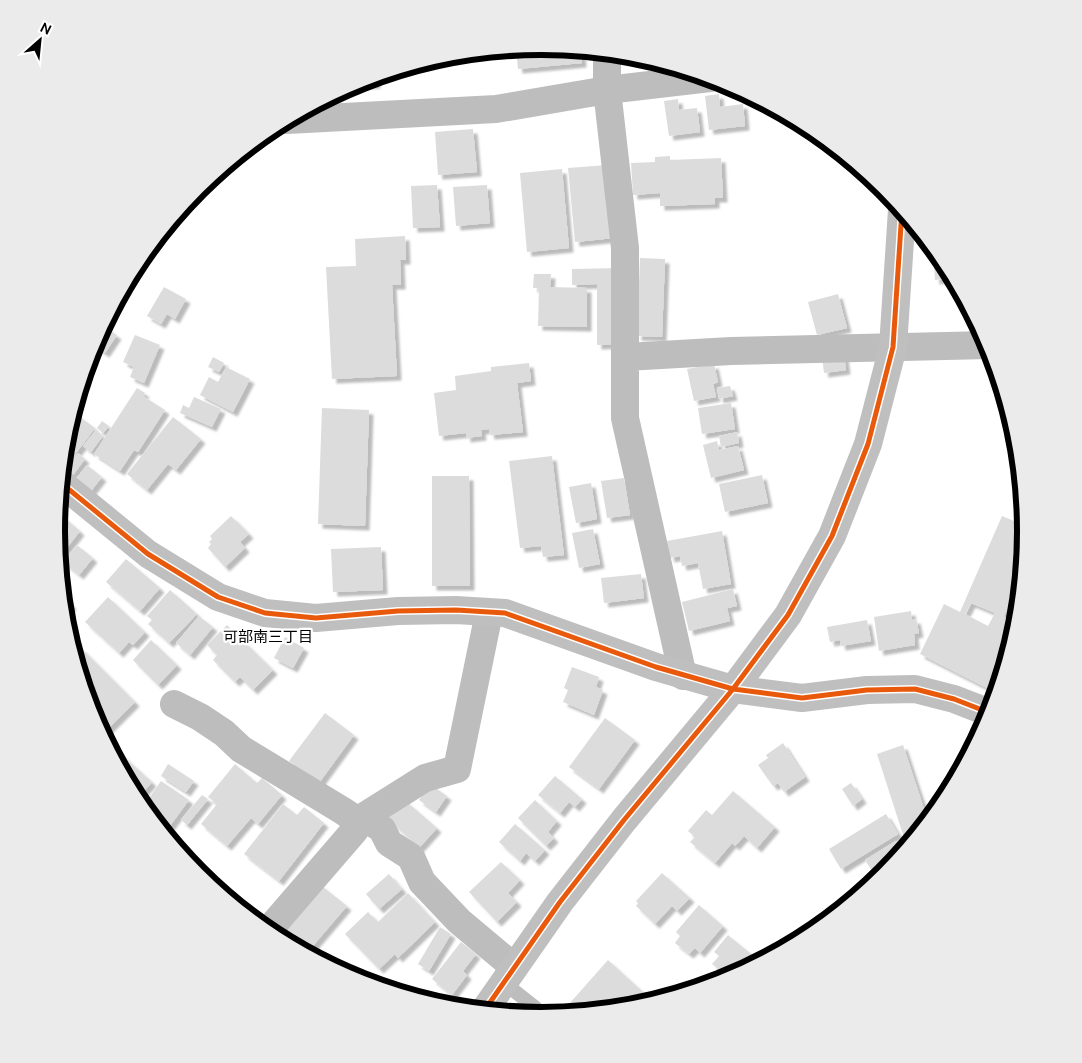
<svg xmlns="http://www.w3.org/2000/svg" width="1082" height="1063" font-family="Ubuntu,'Noto Sans JP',sans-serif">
<defs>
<filter id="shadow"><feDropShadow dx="4.5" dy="4.5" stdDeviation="1" flood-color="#0004"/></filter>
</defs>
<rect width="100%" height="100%" fill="#fff"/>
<path fill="#dcdcdc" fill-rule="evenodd" filter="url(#shadow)" d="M 541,46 L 581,50 L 582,63 L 518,69 L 516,49 Z
M 621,54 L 636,56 L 646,59 L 621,61 Z
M 375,77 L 376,84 L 352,85 L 356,83 Z
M 719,94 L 720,107 L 743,104 L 745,126 L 709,130 L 705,96 Z
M 678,99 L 679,110 L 697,108 L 700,132 L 669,136 L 664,101 Z
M 473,129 L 477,172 L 438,175 L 435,132 Z
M 670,156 L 670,160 L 721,158 L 723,198 L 715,198 L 715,204 L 660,206 L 660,193 L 633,195 L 631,163 L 655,162 L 655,157 Z
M 607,165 L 614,238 L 575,242 L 568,168 Z
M 562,169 L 569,248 L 527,252 L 520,173 Z
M 437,185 L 440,227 L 413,228 L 411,186 Z
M 487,185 L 490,223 L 456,226 L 453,187 Z
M 405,236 L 406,260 L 400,260 L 401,285 L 392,285 L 397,376 L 332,379 L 326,267 L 356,266 L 355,239 Z
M 933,248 L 945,262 L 949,271 L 950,278 L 935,280 Z
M 640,258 L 665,259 L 662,337 L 637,336 Z
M 617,268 L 618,344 L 597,345 L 597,284 L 572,285 L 572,269 Z
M 534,274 L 551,274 L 550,287 L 587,288 L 587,327 L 538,326 L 539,288 L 533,288 Z
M 164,287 L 186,299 L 175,319 L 167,314 L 161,324 L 147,316 Z
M 838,294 L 847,328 L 817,335 L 808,302 Z
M 963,297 L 974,318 L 964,318 Z
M 103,326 L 117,335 L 105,353 L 93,345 Z
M 135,335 L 160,345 L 144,383 L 130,377 L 134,367 L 123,362 Z
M 844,355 L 846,370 L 824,373 L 822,357 Z
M 213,357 L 224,363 L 219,372 L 208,367 Z
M 529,363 L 531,381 L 517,383 L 523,432 L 490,435 L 489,429 L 481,430 L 482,436 L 466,438 L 466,433 L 439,436 L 434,393 L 456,390 L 455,376 L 491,371 L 491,367 Z
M 714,364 L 718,382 L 713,384 L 716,397 L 694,401 L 687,369 Z
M 226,367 L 250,379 L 233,412 L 200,395 L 209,377 L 218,382 Z
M 730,386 L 733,396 L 719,399 L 717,388 Z
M 137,388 L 145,393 L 143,396 L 165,410 L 138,452 L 134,450 L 120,471 L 94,454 Z
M 194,397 L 221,409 L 212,427 L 180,413 L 183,405 L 189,408 Z
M 731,403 L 735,429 L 702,434 L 698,408 Z
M 322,408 L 369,410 L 365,526 L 318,524 Z
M 73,412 L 95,428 L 73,457 L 64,450 Z
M 173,417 L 201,439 L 176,470 L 168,464 L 147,490 L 127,474 Z
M 102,421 L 109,426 L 103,433 L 97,428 Z
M 96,430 L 103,436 L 91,452 L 83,446 Z
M 737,432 L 739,443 L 721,447 L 719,436 Z
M 717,441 L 719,450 L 738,446 L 744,470 L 711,478 L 703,445 Z
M 78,453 L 85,459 L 73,475 L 62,467 L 63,458 L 66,454 L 73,459 Z
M 552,456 L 564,555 L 543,557 L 541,546 L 520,548 L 509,461 Z
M 87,465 L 102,477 L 91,491 L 76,479 Z
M 762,475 L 768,503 L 725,512 L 719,484 Z
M 432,476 L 469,476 L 470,586 L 432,586 Z
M 624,478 L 630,515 L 607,518 L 601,481 Z
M 591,483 L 597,519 L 576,523 L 569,487 Z
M 60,514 L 80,531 L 60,557 L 56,531 L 57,518 Z
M 231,516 L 249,534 L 240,542 L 245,548 L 225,567 L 208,548 L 211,544 L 209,542 L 212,539 L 210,536 Z
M 1002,516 L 1026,526 L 1026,532 L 1022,573 L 1004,617 L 1012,622 L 1005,634 L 1012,637 L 987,688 L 920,654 L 944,604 L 960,612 ZM 971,603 L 995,613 L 988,626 L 965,614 Z
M 593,529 L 600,564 L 579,568 L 572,533 Z
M 722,531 L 731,584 L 703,589 L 698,563 L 682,566 L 680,556 L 670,558 L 667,541 Z
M 77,545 L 93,558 L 79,575 L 63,562 Z
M 381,547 L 383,590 L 333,592 L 331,549 Z
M 126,559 L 160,588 L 140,611 L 106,582 Z
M 641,574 L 644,598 L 604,603 L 601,578 Z
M 733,589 L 737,606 L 727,608 L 730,621 L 689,631 L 682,602 Z
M 170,590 L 197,614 L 169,643 L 148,624 L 152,620 L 147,616 Z
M 108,597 L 145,632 L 133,645 L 129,642 L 119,653 L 85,622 Z
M 64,598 L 72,605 L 64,614 L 62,599 Z
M 911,611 L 912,620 L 916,619 L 919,633 L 914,634 L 915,645 L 879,651 L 874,617 Z
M 199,616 L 213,627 L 190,655 L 176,643 Z
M 867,620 L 871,641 L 841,646 L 840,640 L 830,642 L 827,627 Z
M 227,625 L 273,670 L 253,690 L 240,677 L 235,682 L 213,660 L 217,655 L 207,645 Z
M 285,637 L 304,648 L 293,668 L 274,658 Z
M 151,640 L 177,665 L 158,685 L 133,660 Z
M 81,648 L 135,702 L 106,731 L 93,717 L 74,655 Z
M 572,667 L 599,677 L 596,687 L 603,690 L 594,715 L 563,702 L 568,690 L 564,688 Z
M 325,713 L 354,735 L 319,783 L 289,761 Z
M 605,718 L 635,740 L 599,789 L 569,767 Z
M 783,743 L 805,777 L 784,792 L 778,783 L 773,786 L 758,765 L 768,758 L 766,755 Z
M 903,745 L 928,821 L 907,847 L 877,754 Z
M 120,753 L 152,782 L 137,799 L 115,758 Z
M 168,764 L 194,781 L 186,792 L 161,776 Z
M 235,764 L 257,783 L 262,778 L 282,795 L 258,824 L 251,818 L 227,846 L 201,824 L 217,804 L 208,797 Z
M 555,776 L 582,799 L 575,807 L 569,802 L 560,813 L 538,795 Z
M 161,781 L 189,800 L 164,834 L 137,800 L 144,805 Z
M 851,783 L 862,799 L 853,806 L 842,789 Z
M 430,784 L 447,796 L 436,812 L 419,800 Z
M 733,791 L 775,827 L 757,848 L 744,836 L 735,846 L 732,843 L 715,863 L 690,842 L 695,837 L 688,831 L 706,810 L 712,815 Z
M 202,795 L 208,799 L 187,825 L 181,820 Z
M 401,797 L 437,828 L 419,848 L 384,815 Z
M 535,800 L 557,821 L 548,832 L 554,838 L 546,846 L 518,818 Z
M 283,804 L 297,815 L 304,807 L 324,823 L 279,881 L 244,854 Z
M 886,814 L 898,834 L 841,869 L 829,849 Z
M 515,824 L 545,850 L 535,861 L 526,853 L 520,861 L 499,842 Z
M 896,841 L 901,849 L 897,851 L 900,855 L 894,862 L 874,874 L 865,860 Z
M 501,862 L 520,880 L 508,893 L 517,902 L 497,922 L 469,892 Z
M 662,873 L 690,898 L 677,911 L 672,906 L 655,924 L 636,906 L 638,903 L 636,901 Z
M 389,874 L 402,889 L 379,909 L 366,894 Z
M 318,883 L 347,906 L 306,954 L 271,935 Z
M 408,893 L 435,922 L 398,958 L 395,954 L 379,969 L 345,934 L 368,912 L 378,922 Z
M 699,905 L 723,926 L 700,953 L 695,948 L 689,954 L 675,943 L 680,936 L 676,932 Z
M 440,927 L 451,934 L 429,971 L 418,964 Z
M 728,935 L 756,958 L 746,969 L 729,978 L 712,964 L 719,956 L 714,952 Z
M 461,942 L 476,954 L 463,971 L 467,975 L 452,995 L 432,979 Z
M 608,960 L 654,1002 L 635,1007 L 563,1015 L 561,1013 Z"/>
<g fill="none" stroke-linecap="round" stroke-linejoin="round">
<path stroke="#bdbdbd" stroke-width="14" d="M 503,982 L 546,1016"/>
<path stroke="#bdbdbd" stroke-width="28" d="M 607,53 L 607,90 L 625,248 L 625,418 L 683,676
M 287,120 L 496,109 L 607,90 L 710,78
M 626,357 L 731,351 L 989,345
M 174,704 L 200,717 L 224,733 L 241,749 L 343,811 L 355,819 L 363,817 L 425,778 L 457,769 L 489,613
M 363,817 L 382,829 L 389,843 L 411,857 L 422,882 L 459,921 L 514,967
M 267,932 L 355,830 L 355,819"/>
<path stroke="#bfbfbf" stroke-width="28" d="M 61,483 L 148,554 L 218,597 L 265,613 L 316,618 L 398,611 L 456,610 L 505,613 L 656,667 L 733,689 L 802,698 L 867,690 L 915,689 L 954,699 L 990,713
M 484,1011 L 560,902 L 624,820 L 733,689 L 788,615 L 832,536 L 868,444 L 893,347 L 902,210"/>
<defs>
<path id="cycleway" d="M 61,483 L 148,554 L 218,597 L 265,613 L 316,618 L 398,611 L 456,610 L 505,613 L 656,667 L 733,689 L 802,698 L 867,690 L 915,689 L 954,699 L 990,713
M 484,1011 L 560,902 L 624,820 L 733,689 L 788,615 L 832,536 L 868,444 L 893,347 L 902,210"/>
</defs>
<use href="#cycleway" stroke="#fff" stroke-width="8"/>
<use href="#cycleway" stroke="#e8590c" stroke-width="5"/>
</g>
<g text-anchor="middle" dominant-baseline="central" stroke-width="4.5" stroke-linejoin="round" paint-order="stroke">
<g font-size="15" fill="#000" stroke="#fff">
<text x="268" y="636">可部南三丁目</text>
</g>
</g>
<path d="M0 0H1082V1063H0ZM65 531a476 476 0 1 1 952 0a476 476 0 1 1-952 0Z" fill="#ebebeb" fill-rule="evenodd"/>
<path fill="none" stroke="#000" stroke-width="6" d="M65 531a476 476 0 1 1 952 0a476 476 0 1 1-952 0Z"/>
<g transform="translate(40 40) rotate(27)" stroke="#ffffff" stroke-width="4" paint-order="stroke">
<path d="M0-4L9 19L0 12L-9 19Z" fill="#000000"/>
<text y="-8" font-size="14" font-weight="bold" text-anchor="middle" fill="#000000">N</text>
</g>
</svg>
